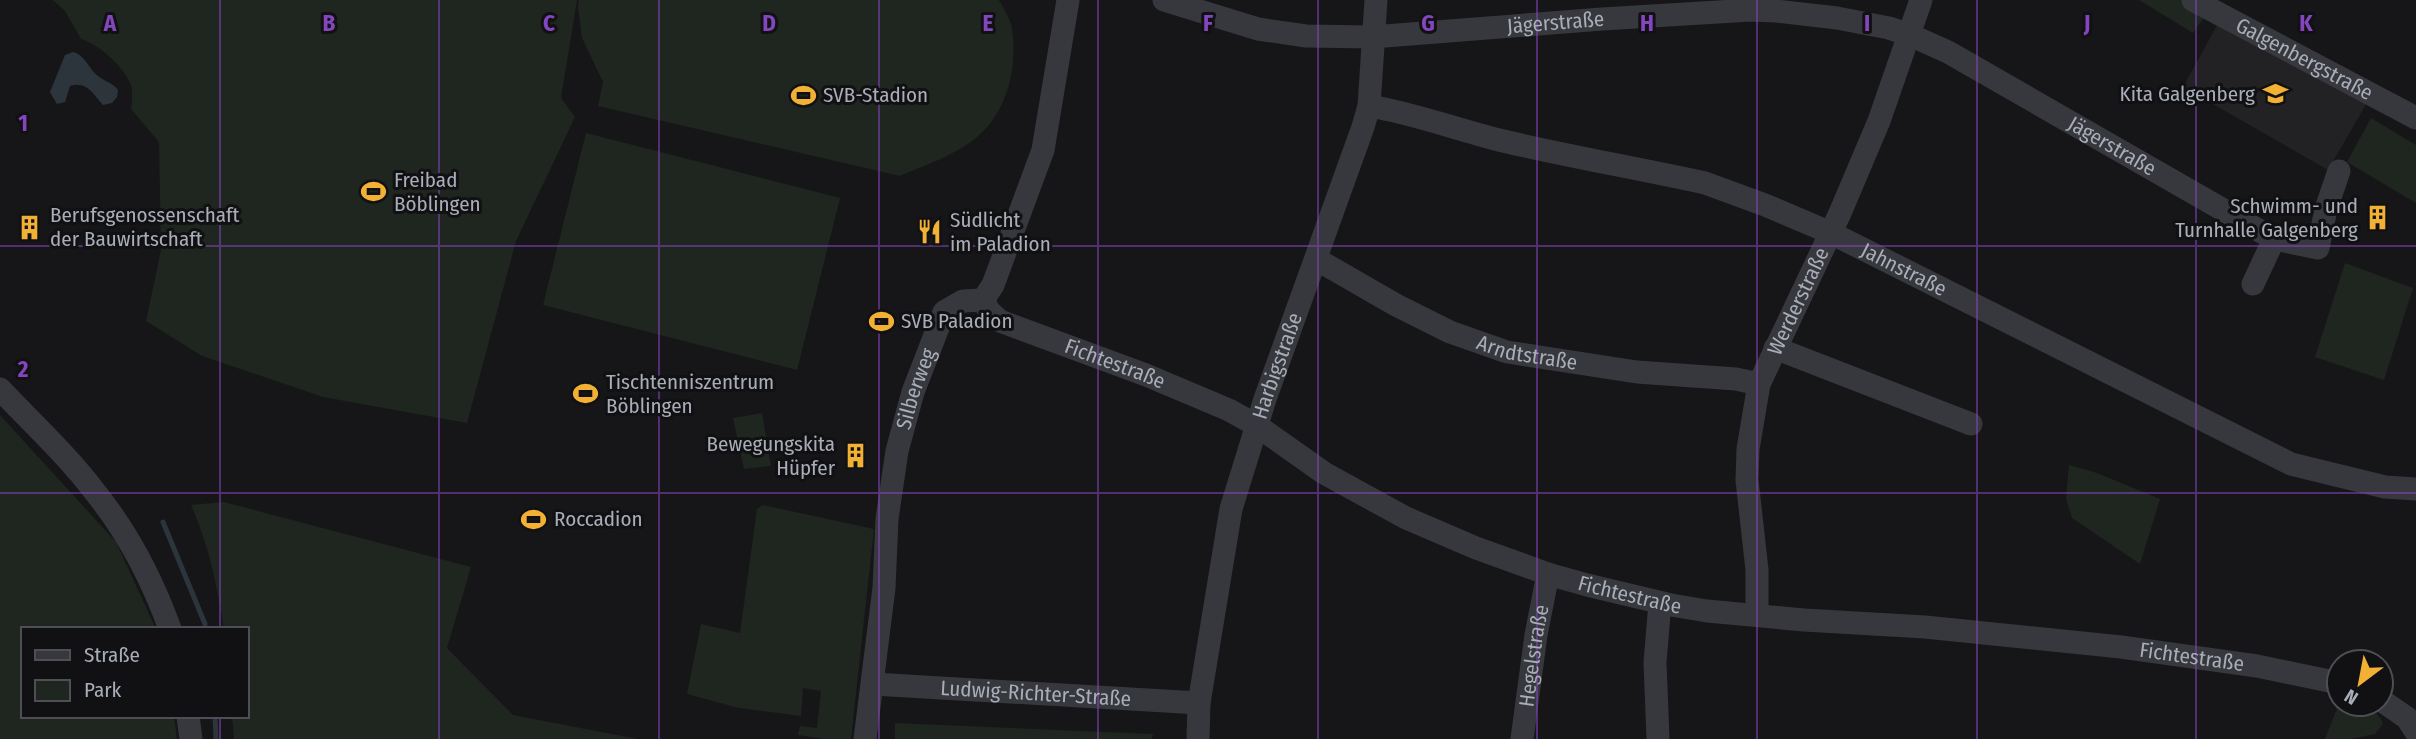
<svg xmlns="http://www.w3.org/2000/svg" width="2416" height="739" font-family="'Fira Sans Condensed',sans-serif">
<rect width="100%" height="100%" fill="#161618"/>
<path fill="#222225" d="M 2220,20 L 2368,101 L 2328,170 L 2183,87 Z"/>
<path fill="#1e261f" d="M 53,0 L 577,0 L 561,98 L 575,117 L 516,241 L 467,423 L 323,397 L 202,356 L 146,321 L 161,250 L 159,142 L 131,109 C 132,102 133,92 131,85 C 124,67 99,44 81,39 L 65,11 Z
M 579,0 L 999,0 C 1004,9 1011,20 1012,29 C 1018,67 1007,112 977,137 C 956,155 925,165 900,176 L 598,106 L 603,82 L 582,38 L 578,7 Z
M 2139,0 L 2195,0 L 2210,9 L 2193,33 Z
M 2371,118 L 2416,145 L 2416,203 L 2347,162 Z
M 586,133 L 840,198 L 797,370 L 543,305 Z
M 2345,263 L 2413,288 L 2384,380 L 2315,357 Z
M 762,413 L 771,466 L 744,469 L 733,418 Z
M 0,415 L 116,542 L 156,629 L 23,629 L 23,716 L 174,716 L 177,739 L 0,739 Z
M 2069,465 L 2097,473 L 2160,499 L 2140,564 L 2072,518 L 2066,499 Z
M 224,502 L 471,567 L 447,648 L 513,715 L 638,739 L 234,739 L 232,716 L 247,716 L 247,629 L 224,629 C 217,586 209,545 191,505 Z
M 763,505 L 874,529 L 851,739 L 824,739 L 798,735 L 800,726 L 817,728 L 821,691 L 803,688 L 801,716 L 739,708 L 687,694 L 701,624 L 740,633 L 757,509 Z
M 2339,704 C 2355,704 2378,706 2383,724 L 2375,734 L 2350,739 L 2325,739 Z
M 895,723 L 1153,734 L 1152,739 L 895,739 Z"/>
<path fill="#2c353c" d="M 73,52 C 86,56 88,68 98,76 C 105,82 112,82 118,90 L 117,97 L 112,103 L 103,105 C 92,93 87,81 70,86 L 65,102 L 57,104 L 50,92 L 65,55 Z"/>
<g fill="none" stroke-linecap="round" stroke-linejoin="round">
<path stroke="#2c353c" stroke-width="5" d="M 163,522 L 205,624
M 215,716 L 216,739"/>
<g stroke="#37383d" stroke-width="23">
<path id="s1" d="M 1164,0 L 1258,29 L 1306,36 L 1372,37 L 1602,19 L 1751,10 L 1776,11 L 1837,18 L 1889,28 L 1910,35 L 1948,52 L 2274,239 L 2318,248 L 2326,209 L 2339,171"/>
<path id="s2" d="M 2193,0 L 2416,118"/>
<path id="s3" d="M 1369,106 C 1413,113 1455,129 1499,140 C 1567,156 1636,168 1705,183 L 1765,205 L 1831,233 L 2291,464 L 2385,487 L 2416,489"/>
<path id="s4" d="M 1316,259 L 1396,305 L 1450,332 L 1507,352 L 1637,372 L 1736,379 L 1759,384"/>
<path d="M 2253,284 L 2274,239"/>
<path id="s5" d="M 983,300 L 989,311 L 1000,321 L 1146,375 L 1229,410 L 1256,425 L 1324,473 L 1406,518 L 1476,548 L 1548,574 L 1587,585 L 1671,605 L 1707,611 L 1804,620 L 1925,627 L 2121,647 L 2257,666 L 2339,683"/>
<path d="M 983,300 L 993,285 L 1043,150 L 1068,0"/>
<path d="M 1775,348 L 1971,424"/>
<path d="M 0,389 C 32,423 67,455 95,492 C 128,533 152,579 170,629"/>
<path id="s6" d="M 1757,615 L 1757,570 L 1747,480 L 1748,449 L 1759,384 L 1840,213 L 1879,121 L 1921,0"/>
<path id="s7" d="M 873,684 L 1199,703"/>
<path d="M 2381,700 L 2407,718 L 2416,732"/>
<path d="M 188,716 L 191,739"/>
<path id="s8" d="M 865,739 L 884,588 L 887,519 L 897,451 L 913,392 L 944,312 L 963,301 L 983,300"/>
<path id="s9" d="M 1198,739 L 1199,703 L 1231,509 L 1265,399 L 1363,127 L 1369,106 L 1376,0"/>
<path id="s10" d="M 1522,739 L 1536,635 L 1548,574"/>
<path d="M 1658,739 L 1655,662 L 1660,603"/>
</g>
</g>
<path fill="none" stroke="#8446be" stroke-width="2" stroke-opacity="0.55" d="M 220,0 L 220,629M 439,0 L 439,739M 659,0 L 659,739M 879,0 L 879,739M 1098,0 L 1098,739M 1318,0 L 1318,739M 1537,0 L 1537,739M 1757,0 L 1757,739M 1977,0 L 1977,739M 2196,0 L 2196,739M 0,246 L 2416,246M 0,493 L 2416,493M 220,716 L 220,739"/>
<defs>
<symbol id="school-bare" viewBox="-9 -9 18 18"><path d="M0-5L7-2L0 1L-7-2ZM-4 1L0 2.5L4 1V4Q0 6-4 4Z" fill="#f2b134" stroke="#111113" stroke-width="2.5" paint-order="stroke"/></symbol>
<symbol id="stadium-bare" viewBox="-9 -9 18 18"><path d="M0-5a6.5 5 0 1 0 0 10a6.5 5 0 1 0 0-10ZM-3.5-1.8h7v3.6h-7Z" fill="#f2b134" stroke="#111113" stroke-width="2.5" paint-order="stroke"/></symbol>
<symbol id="building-bare" viewBox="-9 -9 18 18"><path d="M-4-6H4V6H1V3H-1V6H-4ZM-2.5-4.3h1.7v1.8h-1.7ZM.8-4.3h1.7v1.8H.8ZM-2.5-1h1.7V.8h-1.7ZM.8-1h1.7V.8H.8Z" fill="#f2b134" stroke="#111113" stroke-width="2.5" paint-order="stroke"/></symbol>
<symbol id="restaurant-bare" viewBox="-9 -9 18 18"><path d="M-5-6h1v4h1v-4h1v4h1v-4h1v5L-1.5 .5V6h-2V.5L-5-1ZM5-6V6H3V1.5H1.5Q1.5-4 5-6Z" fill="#f2b134" stroke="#111113" stroke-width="2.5" paint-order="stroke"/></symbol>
</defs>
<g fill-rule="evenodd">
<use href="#school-bare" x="2258" y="76" width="35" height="35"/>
<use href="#stadium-bare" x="786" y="78" width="35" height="35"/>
<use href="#stadium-bare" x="356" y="174" width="35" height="35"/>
<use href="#building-bare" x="2360" y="200" width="35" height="35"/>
<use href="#building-bare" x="12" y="210" width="35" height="35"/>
<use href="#restaurant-bare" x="912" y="214" width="35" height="35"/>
<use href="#stadium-bare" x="864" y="304" width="35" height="35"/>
<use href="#stadium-bare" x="568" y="376" width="35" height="35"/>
<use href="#building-bare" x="838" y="438" width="35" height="35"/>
<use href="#stadium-bare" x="516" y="502" width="35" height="35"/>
</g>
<g text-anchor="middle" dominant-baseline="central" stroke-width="6" stroke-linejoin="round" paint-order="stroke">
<g font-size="21" fill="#a8adb8" stroke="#111113">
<text stroke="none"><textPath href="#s1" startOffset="397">Jägerstraße</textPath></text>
<text stroke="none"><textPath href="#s2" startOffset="126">Galgenbergstraße</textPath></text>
<text stroke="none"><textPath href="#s1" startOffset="985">Jägerstraße</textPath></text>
<text stroke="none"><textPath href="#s3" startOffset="562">Jahnstraße</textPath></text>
<text stroke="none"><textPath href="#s6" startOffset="324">Werderstraße</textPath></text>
<text stroke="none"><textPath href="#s4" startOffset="233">Arndtstraße</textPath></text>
<text stroke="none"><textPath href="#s5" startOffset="150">Fichtestraße</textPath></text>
<text stroke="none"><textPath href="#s9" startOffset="383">Harbigstraße</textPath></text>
<text stroke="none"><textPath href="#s8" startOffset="355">Silberweg</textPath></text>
<text stroke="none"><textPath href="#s5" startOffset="718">Fichtestraße</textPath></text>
<text stroke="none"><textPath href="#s10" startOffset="84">Hegelstraße</textPath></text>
<text stroke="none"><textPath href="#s5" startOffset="1284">Fichtestraße</textPath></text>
<text stroke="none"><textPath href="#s7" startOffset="163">Ludwig-Richter-Straße</textPath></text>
</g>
<g font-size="21" fill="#a8adb8" stroke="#111113" text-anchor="start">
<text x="2255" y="94" text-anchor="end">Kita Galgenberg</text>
<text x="823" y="95">SVB-Stadion</text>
<text x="394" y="180">Freibad<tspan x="394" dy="24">Böblingen</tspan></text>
<text x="2358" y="206" text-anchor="end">Schwimm- und<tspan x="2358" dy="24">Turnhalle Galgenberg</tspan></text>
<text x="50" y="215">Berufsgenossenschaft<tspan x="50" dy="24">der Bauwirtschaft</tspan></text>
<text x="950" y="220">Südlicht<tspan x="950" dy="24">im Paladion</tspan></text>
<text x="901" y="321">SVB Paladion</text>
<text x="606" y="382">Tischtenniszentrum<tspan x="606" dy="24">Böblingen</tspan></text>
<text x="835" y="444" text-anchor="end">Bewegungskita<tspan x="835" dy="24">Hüpfer</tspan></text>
<text x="554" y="519">Roccadion</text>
</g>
</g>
<g font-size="23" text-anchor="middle" font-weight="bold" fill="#8446be" stroke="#111113" stroke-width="6" stroke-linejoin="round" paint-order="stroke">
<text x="110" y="31">A</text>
<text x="329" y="31">B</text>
<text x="549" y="31">C</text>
<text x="769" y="31">D</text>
<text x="988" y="31">E</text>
<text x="1208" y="31">F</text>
<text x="1428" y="31">G</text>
<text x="1647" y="31">H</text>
<text x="1867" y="31">I</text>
<text x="2087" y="31">J</text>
<text x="2306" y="31">K</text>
<text x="23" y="131">1</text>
<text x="23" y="377">2</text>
</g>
<rect x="21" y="627" width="228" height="91" fill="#111113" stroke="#4d4f55" stroke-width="2"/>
<rect x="35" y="650" width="35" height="10" fill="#37383d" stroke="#4d4f55" stroke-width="2"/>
<text x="84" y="662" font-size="21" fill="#a8adb8">Straße</text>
<rect x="35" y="680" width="35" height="21" fill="#1e261f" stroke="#4d4f55" stroke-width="2"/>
<text x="84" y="697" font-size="21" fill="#a8adb8">Park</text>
<g transform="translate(2360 683) rotate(212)"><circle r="33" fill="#111113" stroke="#4d4f55" stroke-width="2"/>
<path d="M0-5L12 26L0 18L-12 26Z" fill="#f2b134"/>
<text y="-10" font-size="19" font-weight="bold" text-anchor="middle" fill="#a8adb8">N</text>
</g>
</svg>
